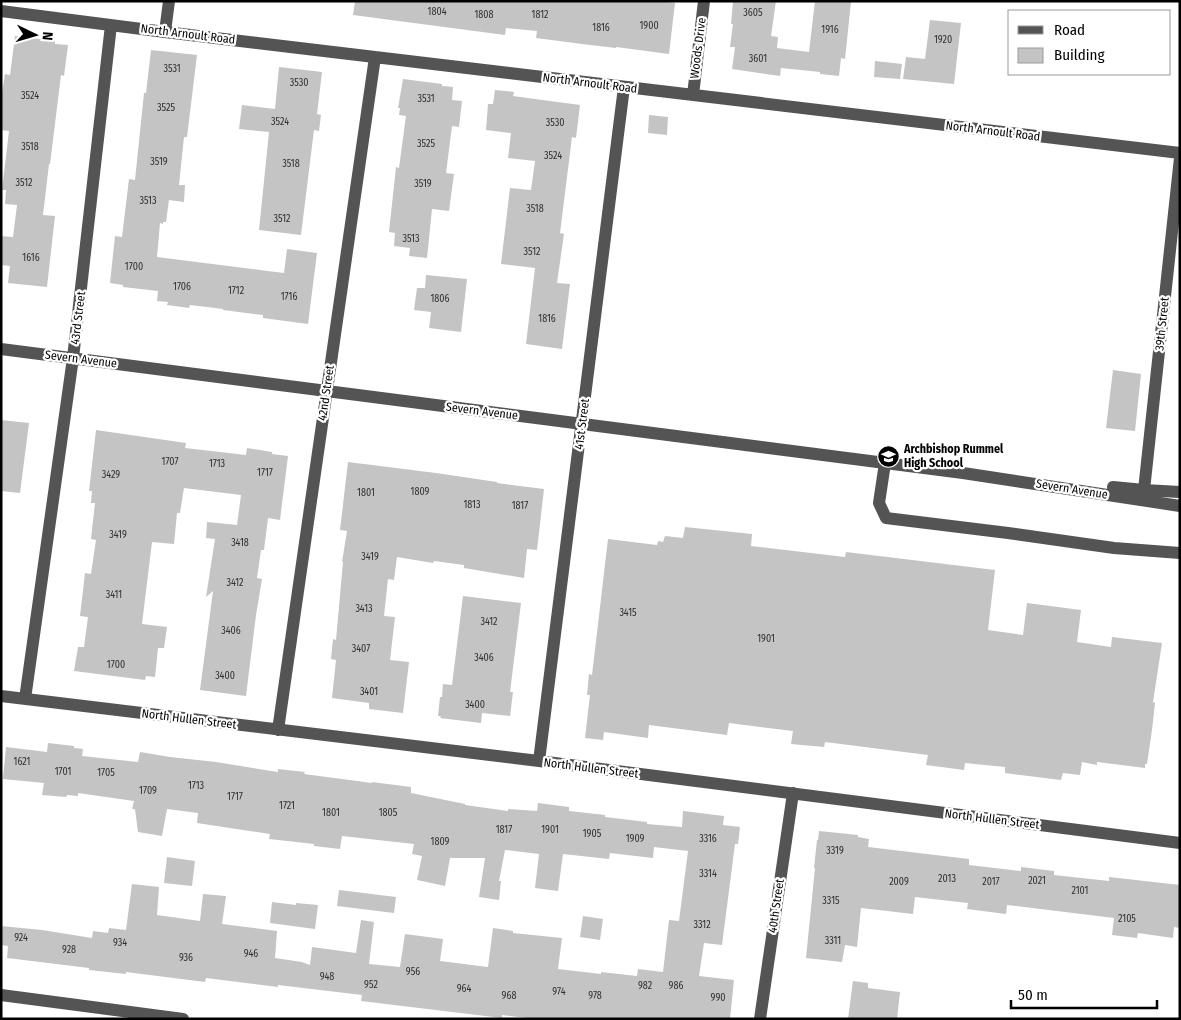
<svg xmlns="http://www.w3.org/2000/svg" width="1181" height="1020" font-family="'Fira Sans Condensed',sans-serif">
<rect width="100%" height="100%" fill="#fff"/>
<path fill="#c4c4c4" d="M 355,1 L 657,1 L 675,3 L 669,54 L 616,47 L 616,48 L 582,44 L 536,38 L 537,31 L 506,28 L 505,35 L 353,15 Z
M 733,1 L 776,1 L 771,36 L 778,37 L 777,48 L 809,52 L 815,1 L 851,2 L 845,59 L 841,58 L 839,76 L 820,74 L 820,72 L 781,68 L 780,76 L 732,69 L 735,47 L 730,47 L 733,24 L 731,24 Z
M 930,20 L 961,23 L 954,84 L 903,79 L 906,57 L 925,59 Z
M 15,36 L 55,41 L 55,44 L 68,45 L 64,76 L 61,75 L 50,164 L 49,164 L 43,215 L 55,216 L 47,287 L 8,283 L 10,266 L 1,265 L 1,236 L 13,237 L 17,205 L 5,204 L 6,190 L 2,190 L 9,131 L 1,130 L 1,100 L 5,74 L 10,75 Z
M 151,50 L 197,55 L 187,137 L 184,137 L 179,185 L 185,185 L 184,202 L 169,200 L 166,222 L 163,222 L 163,224 L 160,223 L 157,257 L 284,273 L 287,249 L 317,253 L 308,324 L 263,318 L 263,315 L 223,310 L 223,309 L 190,305 L 189,308 L 167,305 L 168,302 L 157,301 L 158,291 L 123,287 L 123,285 L 110,283 L 115,236 L 122,237 L 129,179 L 135,180 L 144,93 L 146,93 Z
M 875,61 L 902,64 L 900,79 L 874,77 Z
M 279,67 L 322,72 L 317,114 L 321,115 L 319,131 L 314,130 L 301,235 L 259,230 L 269,132 L 239,129 L 242,105 L 275,109 Z
M 403,79 L 442,84 L 442,86 L 453,87 L 452,100 L 462,101 L 459,127 L 452,126 L 446,173 L 454,174 L 449,211 L 432,209 L 427,258 L 409,256 L 410,248 L 394,246 L 395,233 L 389,232 L 396,167 L 399,168 L 406,116 L 399,115 L 400,108 L 398,108 Z
M 495,90 L 514,92 L 513,96 L 580,105 L 576,138 L 572,137 L 560,233 L 564,234 L 557,283 L 570,284 L 562,349 L 526,344 L 535,268 L 501,264 L 510,188 L 531,190 L 535,161 L 508,158 L 511,133 L 486,130 L 488,104 L 493,104 Z
M 649,115 L 668,117 L 667,135 L 648,133 Z
M 426,275 L 467,279 L 461,332 L 429,328 L 431,312 L 414,310 L 417,288 L 425,288 Z
M 1113,370 L 1141,374 L 1135,431 L 1106,428 Z
M 1,420 L 29,423 L 20,493 L 1,491 Z
M 96,430 L 186,443 L 185,448 L 246,455 L 247,448 L 272,452 L 272,454 L 288,456 L 280,520 L 268,518 L 264,550 L 261,550 L 257,578 L 262,579 L 256,615 L 246,696 L 200,690 L 213,591 L 206,597 L 215,539 L 206,538 L 207,522 L 237,525 L 241,495 L 184,488 L 180,513 L 177,513 L 174,544 L 152,542 L 142,624 L 167,627 L 164,648 L 158,648 L 155,677 L 146,676 L 145,680 L 74,671 L 78,647 L 84,647 L 88,617 L 80,616 L 85,573 L 91,574 L 96,540 L 91,539 L 95,503 L 91,503 L 92,491 L 89,491 Z
M 348,462 L 436,473 L 497,482 L 497,483 L 544,489 L 537,550 L 527,549 L 524,578 L 464,568 L 464,565 L 434,561 L 433,563 L 397,557 L 394,580 L 388,579 L 384,616 L 395,617 L 390,660 L 409,662 L 403,713 L 369,709 L 369,703 L 332,698 L 336,660 L 331,659 L 333,639 L 336,640 L 343,562 L 342,562 L 347,531 L 340,530 Z
M 685,527 L 752,534 L 751,546 L 845,557 L 846,552 L 995,570 L 988,630 L 1023,635 L 1027,603 L 1081,610 L 1077,642 L 1111,647 L 1112,637 L 1162,643 L 1153,702 L 1155,703 L 1152,730 L 1147,764 L 1145,764 L 1145,768 L 1097,762 L 1097,765 L 1082,762 L 1080,775 L 1063,773 L 1061,780 L 1005,773 L 1005,767 L 965,763 L 964,770 L 926,765 L 928,755 L 825,742 L 824,747 L 791,744 L 793,731 L 729,723 L 727,735 L 649,725 L 648,738 L 604,732 L 603,740 L 585,738 L 590,695 L 587,695 L 589,674 L 592,675 L 608,539 L 657,545 L 658,541 L 663,542 L 665,536 L 683,538 Z
M 463,596 L 521,603 L 510,692 L 513,692 L 510,716 L 482,713 L 481,723 L 440,718 L 441,716 L 438,716 L 440,697 L 442,697 L 443,684 L 452,685 Z
M 48,743 L 74,746 L 74,748 L 83,749 L 82,756 L 138,762 L 140,752 L 170,757 L 216,762 L 278,772 L 278,769 L 305,772 L 304,774 L 372,783 L 372,782 L 411,787 L 411,793 L 465,804 L 465,805 L 508,811 L 508,809 L 537,811 L 538,803 L 569,807 L 569,811 L 605,815 L 605,817 L 647,822 L 647,824 L 682,827 L 683,811 L 724,816 L 723,825 L 740,827 L 738,844 L 735,844 L 722,945 L 704,943 L 699,976 L 734,980 L 730,1019 L 536,1019 L 502,1015 L 502,1018 L 361,1001 L 362,995 L 278,985 L 278,987 L 206,978 L 205,982 L 126,972 L 126,974 L 89,970 L 89,968 L 7,958 L 8,946 L 1,945 L 1,926 L 42,930 L 92,938 L 93,931 L 108,933 L 109,928 L 126,930 L 132,884 L 159,887 L 157,915 L 200,921 L 203,894 L 226,896 L 222,924 L 277,931 L 275,958 L 302,962 L 310,965 L 312,947 L 356,953 L 361,920 L 374,922 L 369,964 L 400,967 L 405,934 L 443,939 L 440,961 L 488,967 L 493,928 L 513,931 L 513,933 L 562,938 L 558,969 L 601,974 L 601,972 L 637,976 L 638,969 L 663,972 L 669,920 L 679,921 L 688,851 L 654,847 L 653,858 L 610,853 L 609,859 L 563,854 L 558,891 L 535,888 L 539,854 L 505,850 L 499,881 L 501,881 L 499,900 L 479,897 L 485,858 L 450,858 L 445,886 L 417,880 L 422,856 L 412,854 L 414,844 L 342,836 L 340,849 L 314,846 L 314,844 L 269,839 L 270,834 L 197,823 L 198,813 L 167,809 L 162,836 L 138,832 L 135,809 L 132,809 L 134,801 L 78,793 L 78,796 L 67,795 L 66,797 L 42,795 L 44,783 L 3,779 L 6,747 L 47,752 Z
M 819,831 L 858,835 L 858,837 L 869,839 L 868,847 L 969,859 L 969,865 L 1021,871 L 1021,867 L 1054,871 L 1054,875 L 1109,881 L 1109,877 L 1180,885 L 1180,928 L 1174,927 L 1173,938 L 1138,933 L 1137,938 L 1112,935 L 1114,918 L 1007,905 L 1006,914 L 967,909 L 968,903 L 915,897 L 913,914 L 861,908 L 857,947 L 845,945 L 842,962 L 806,958 L 815,868 L 814,868 L 817,840 L 818,840 Z
M 167,857 L 195,861 L 192,886 L 164,883 Z
M 339,890 L 396,897 L 394,913 L 337,906 Z
M 272,902 L 296,905 L 296,903 L 318,905 L 315,929 L 270,923 Z
M 583,916 L 603,919 L 600,940 L 580,937 Z
M 853,981 L 868,983 L 868,988 L 900,992 L 897,1019 L 848,1019 Z"/>
<g fill="none" stroke-linecap="round" stroke-linejoin="round">
<path stroke="#545454" stroke-width="12" d="M 1,11 L 165,32 L 1180,153
M 165,32 L 169,1
M 693,95 L 704,1
M 1,349 L 963,473 L 1180,506
M 885,463 L 879,503 L 886,518 L 1008,533 L 1114,548 L 1180,553
M 1113,487 L 1144,490 L 1180,492
M 1144,490 L 1180,158
M 1,696 L 539,761 L 1180,843
M 25,699 L 73,358 L 111,25
M 278,730 L 375,57
M 539,761 L 624,87
M 1,995 L 183,1019
M 760,1019 L 793,793"/>
</g>
<defs>
<symbol id="school-disc" viewBox="-11 -11 22 22"><circle r="9.5" fill="#000" stroke="#fff"/><path d="M0-5L7-2L0 1L-7-2ZM-4 1L0 2.5L4 1V4Q0 6-4 4Z" fill="#fff"/></symbol>
</defs>
<g fill-rule="evenodd">
<use href="#school-disc" x="876" y="444" width="25" height="25"/>
</g>
<g text-anchor="middle" dominant-baseline="central" stroke-width="4.5" stroke-linejoin="round" paint-order="stroke">
<g font-size="10" fill="#313131">
<text x="437" y="12">1804</text>
<text x="753" y="13">3605</text>
<text x="484" y="15">1808</text>
<text x="540" y="15">1812</text>
<text x="649" y="26">1900</text>
<text x="601" y="28">1816</text>
<text x="830" y="30">1916</text>
<text x="943" y="40">1920</text>
<text x="758" y="59">3601</text>
<text x="172" y="69">3531</text>
<text x="299" y="83">3530</text>
<text x="30" y="96">3524</text>
<text x="426" y="99">3531</text>
<text x="166" y="108">3525</text>
<text x="280" y="122">3524</text>
<text x="555" y="123">3530</text>
<text x="426" y="144">3525</text>
<text x="30" y="147">3518</text>
<text x="553" y="156">3524</text>
<text x="159" y="162">3519</text>
<text x="291" y="164">3518</text>
<text x="24" y="183">3512</text>
<text x="423" y="184">3519</text>
<text x="148" y="201">3513</text>
<text x="535" y="209">3518</text>
<text x="282" y="219">3512</text>
<text x="411" y="239">3513</text>
<text x="532" y="252">3512</text>
<text x="31" y="258">1616</text>
<text x="134" y="267">1700</text>
<text x="182" y="287">1706</text>
<text x="236" y="291">1712</text>
<text x="289" y="297">1716</text>
<text x="440" y="299">1806</text>
<text x="547" y="319">1816</text>
<text x="170" y="462">1707</text>
<text x="217" y="464">1713</text>
<text x="265" y="473">1717</text>
<text x="111" y="475">3429</text>
<text x="420" y="492">1809</text>
<text x="366" y="493">1801</text>
<text x="472" y="505">1813</text>
<text x="520" y="506">1817</text>
<text x="118" y="535">3419</text>
<text x="240" y="543">3418</text>
<text x="370" y="557">3419</text>
<text x="235" y="583">3412</text>
<text x="114" y="595">3411</text>
<text x="364" y="609">3413</text>
<text x="628" y="613">3415</text>
<text x="489" y="622">3412</text>
<text x="231" y="631">3406</text>
<text x="766" y="639">1901</text>
<text x="361" y="649">3407</text>
<text x="484" y="658">3406</text>
<text x="116" y="665">1700</text>
<text x="225" y="676">3400</text>
<text x="369" y="692">3401</text>
<text x="475" y="705">3400</text>
<text x="22" y="762">1621</text>
<text x="63" y="772">1701</text>
<text x="106" y="773">1705</text>
<text x="196" y="786">1713</text>
<text x="148" y="791">1709</text>
<text x="235" y="797">1717</text>
<text x="287" y="806">1721</text>
<text x="331" y="813">1801</text>
<text x="388" y="813">1805</text>
<text x="504" y="830">1817</text>
<text x="550" y="830">1901</text>
<text x="592" y="834">1905</text>
<text x="635" y="839">1909</text>
<text x="708" y="839">3316</text>
<text x="440" y="842">1809</text>
<text x="835" y="851">3319</text>
<text x="708" y="874">3314</text>
<text x="947" y="879">2013</text>
<text x="1037" y="881">2021</text>
<text x="899" y="882">2009</text>
<text x="991" y="882">2017</text>
<text x="1080" y="891">2101</text>
<text x="831" y="901">3315</text>
<text x="1127" y="919">2105</text>
<text x="702" y="925">3312</text>
<text x="21" y="938">924</text>
<text x="833" y="941">3311</text>
<text x="120" y="943">934</text>
<text x="69" y="950">928</text>
<text x="251" y="954">946</text>
<text x="186" y="958">936</text>
<text x="413" y="972">956</text>
<text x="327" y="977">948</text>
<text x="371" y="985">952</text>
<text x="645" y="986">982</text>
<text x="676" y="986">986</text>
<text x="464" y="989">964</text>
<text x="559" y="992">974</text>
<text x="509" y="996">968</text>
<text x="595" y="996">978</text>
<text x="718" y="998">990</text>
</g>
<g font-size="12" fill="#000" stroke="#fff">
<text transform="translate(188 34) rotate(7)">North Arnoult Road</text>
<text transform="translate(698 48) rotate(-83)">Woods Drive</text>
<text transform="translate(590 83) rotate(7)">North Arnoult Road</text>
<text transform="translate(993 131) rotate(7)">North Arnoult Road</text>
<text transform="translate(78 318) rotate(-83)">43rd Street</text>
<text transform="translate(1162 324) rotate(-84)">39th Street</text>
<text transform="translate(81 359) rotate(7)">Severn Avenue</text>
<text transform="translate(326 393) rotate(-82)">42nd Street</text>
<text transform="translate(482 411) rotate(7)">Severn Avenue</text>
<text transform="translate(582 424) rotate(-83)">41st Street</text>
<text transform="translate(1072 489) rotate(9)">Severn Avenue</text>
<text transform="translate(189 719) rotate(7)">North Hullen Street</text>
<text transform="translate(591 768) rotate(7)">North Hullen Street</text>
<text transform="translate(992 819) rotate(7)">North Hullen Street</text>
<text transform="translate(776 906) rotate(-82)">40th Street</text>
</g>
<g font-size="12" font-weight="bold" fill="#000" stroke="#fff" text-anchor="start">
<text x="904" y="449">Archbishop Rummel<tspan x="904" dy="14">High School</tspan></text>
</g>
</g>
<rect width="1181" height="1020" fill="none" stroke="#000000" stroke-width="5"/>
<rect x="1008" y="10" width="162" height="65" fill="#ffffff" stroke="#999999"/>
<rect x="1018" y="26" width="25" height="8" fill="#545454" stroke="#999999"/>
<text x="1054" y="35" font-size="15" fill="#000000">Road</text>
<rect x="1018" y="48" width="25" height="15" fill="#c4c4c4" stroke="#999999"/>
<text x="1054" y="60" font-size="15" fill="#000000">Building</text>
<g transform="translate(35 35) rotate(95)" stroke="#ffffff" stroke-width="4" paint-order="stroke">
<path d="M0-4L9 19L0 12L-9 19Z" fill="#000000"/>
<text y="-8" font-size="14" font-weight="bold" text-anchor="middle" fill="#000000">N</text>
</g>
<path d="M1011 1000v8h146v-8" fill="none" stroke="#000000" stroke-width="2.5"/>
<text x="1018" y="1000" font-size="15" fill="#000000" stroke="#ffffff" stroke-width="4" paint-order="stroke">50 m</text>
</svg>
